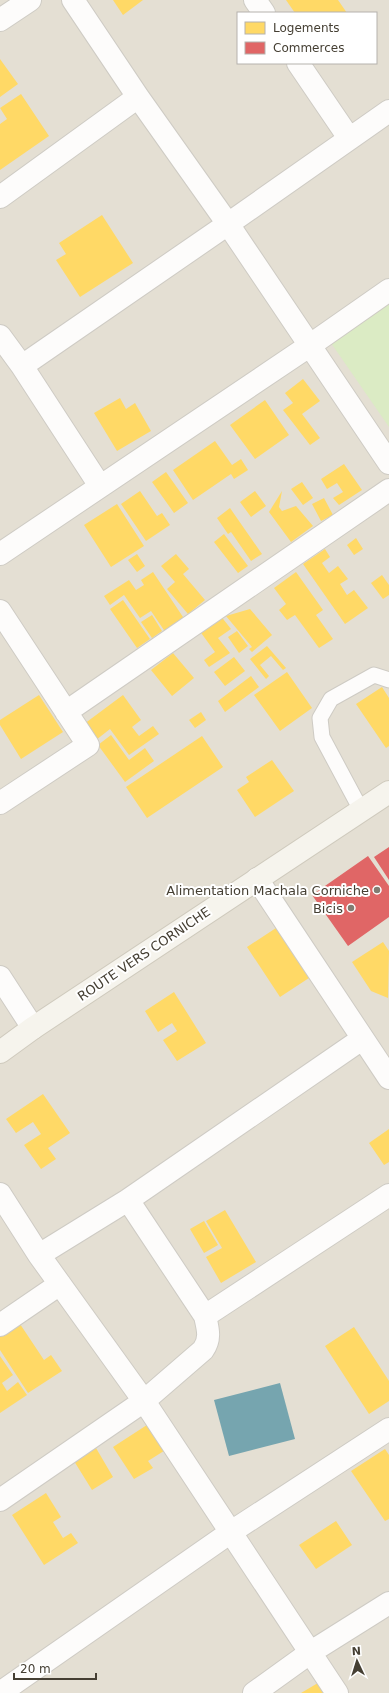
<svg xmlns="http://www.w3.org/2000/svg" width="389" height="1693" font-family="'DejaVu Sans',sans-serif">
<rect width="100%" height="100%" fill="#f0ede6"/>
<path fill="#e4dfd3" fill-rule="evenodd" d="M 0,0 L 389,0 L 389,1693 L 0,1693 ZM 238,13 L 376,13 L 376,63 L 238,63 Z"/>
<path fill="#dbebc4" d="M 389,302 L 389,427 L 331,343 Z"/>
<path fill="#ffd966" d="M 113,0 L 143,0 L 123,15 Z
M 286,0 L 338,0 L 347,13 L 295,13 Z
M 0,59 L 18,84 L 0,97 Z
M 21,94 L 49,136 L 0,170 L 0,124 L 7,119 L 0,108 Z
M 102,215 L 133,263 L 80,297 L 56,260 L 66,254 L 59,243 Z
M 303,379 L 320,401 L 302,414 L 320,438 L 310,445 L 283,410 L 293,403 L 285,393 Z
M 120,398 L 126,409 L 135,403 L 151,431 L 117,451 L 94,413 Z
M 265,400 L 289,435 L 255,459 L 230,425 Z
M 215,441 L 232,465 L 241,459 L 248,470 L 234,479 L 231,474 L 193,500 L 173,470 Z
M 344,464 L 362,490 L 339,505 L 333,498 L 343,492 L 337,483 L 327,489 L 321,479 Z
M 166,472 L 188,503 L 174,513 L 152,482 Z
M 302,482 L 313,498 L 303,505 L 291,489 Z
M 140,491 L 157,516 L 162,513 L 170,525 L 146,541 L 121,504 Z
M 255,491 L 266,506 L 251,517 L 240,502 Z
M 282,491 L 279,507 L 282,511 L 296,506 L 313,526 L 291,542 L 269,512 Z
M 324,498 L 333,515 L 321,521 L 312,504 Z
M 117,504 L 144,546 L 111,567 L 84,525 Z
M 230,508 L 262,554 L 251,561 L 231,532 L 228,534 L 217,518 Z
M 224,534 L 248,566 L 238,573 L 214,542 Z
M 356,538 L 363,549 L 354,555 L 347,545 Z
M 325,549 L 330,557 L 322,563 L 329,573 L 338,566 L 348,579 L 340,584 L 347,595 L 354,590 L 368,608 L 345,624 L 303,564 Z
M 137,554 L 145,566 L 137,572 L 128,560 Z
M 176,554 L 189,569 L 183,574 L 205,600 L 188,614 L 167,589 L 175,582 L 161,566 Z
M 153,572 L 185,620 L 166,633 L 151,611 L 140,618 L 124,595 L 110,605 L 104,596 L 129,580 L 136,590 L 144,585 L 141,580 Z
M 296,572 L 323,610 L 316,615 L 333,639 L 319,648 L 295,615 L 287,620 L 279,610 L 286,604 L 274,588 Z
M 382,575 L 389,585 L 389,595 L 383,599 L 371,583 Z
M 123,600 L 150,639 L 137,648 L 110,609 Z
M 250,609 L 272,635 L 252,652 L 249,649 L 252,647 L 226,616 Z
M 152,615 L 162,631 L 152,638 L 141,622 Z
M 220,615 L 231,629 L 218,638 L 230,653 L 209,667 L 204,660 L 215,652 L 199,630 Z
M 237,631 L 248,646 L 239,653 L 228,637 Z
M 267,646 L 286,668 L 283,670 L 271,656 L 260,665 L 269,676 L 266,679 L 250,659 Z
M 173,653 L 194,678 L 172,696 L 151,670 Z
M 234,657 L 245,671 L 225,686 L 214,672 Z
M 287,672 L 312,708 L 280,731 L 254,695 Z
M 251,676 L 259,687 L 225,712 L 218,701 Z
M 382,687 L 389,698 L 389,746 L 386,748 L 356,704 Z
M 39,695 L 63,732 L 21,759 L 0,725 L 0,720 Z
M 123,695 L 141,720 L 132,727 L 139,736 L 153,726 L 159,734 L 129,755 L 110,729 L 96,740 L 84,724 Z
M 201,712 L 206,720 L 195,728 L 189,720 Z
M 111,735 L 129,760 L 145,748 L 154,761 L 125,782 L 98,745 Z
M 202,736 L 223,767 L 147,818 L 126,787 Z
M 272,760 L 294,791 L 255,817 L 237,790 L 249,782 L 246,777 Z
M 276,928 L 309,978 L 280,997 L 247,947 Z
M 383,942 L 389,951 L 388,998 L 371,991 L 352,962 Z
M 174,992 L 206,1043 L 177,1061 L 163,1040 L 177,1031 L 172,1023 L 158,1032 L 145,1011 Z
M 43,1094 L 70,1133 L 48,1148 L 56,1159 L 41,1169 L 24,1145 L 41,1134 L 33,1122 L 16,1133 L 6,1119 Z
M 389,1129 L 389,1162 L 384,1165 L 369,1143 Z
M 225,1210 L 256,1262 L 221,1283 L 206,1257 L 222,1248 L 206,1221 Z
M 204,1221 L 218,1245 L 204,1253 L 190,1229 Z
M 20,1324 L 44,1360 L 51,1355 L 62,1371 L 28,1393 L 0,1350 L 0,1337 Z
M 354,1327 L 389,1381 L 389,1401 L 369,1414 L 325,1346 Z
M 0,1356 L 13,1375 L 2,1383 L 7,1391 L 18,1382 L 27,1395 L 0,1413 Z
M 150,1423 L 167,1449 L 148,1461 L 153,1468 L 134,1479 L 113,1447 Z
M 96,1448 L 113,1477 L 92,1490 L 74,1461 Z
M 385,1449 L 389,1455 L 389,1519 L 385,1521 L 351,1471 Z
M 46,1493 L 61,1517 L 53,1522 L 63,1538 L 71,1533 L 78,1543 L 44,1565 L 12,1515 Z
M 336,1521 L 352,1545 L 316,1569 L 299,1545 Z
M 323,1680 L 331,1693 L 301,1693 Z"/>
<path fill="#e06666" d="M 389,847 L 389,880 L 374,857 Z
M 368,856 L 389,886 L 389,917 L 348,946 L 312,895 Z"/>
<path fill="#76a5af" d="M 280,1383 L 295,1439 L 229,1456 L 214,1400 Z"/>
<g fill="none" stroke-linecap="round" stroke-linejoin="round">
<defs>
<path id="lane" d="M 361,810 L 322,737 L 320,718 L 331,699 L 374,675 L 389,680"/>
<path id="street" d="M 73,0 L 138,97 L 228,224 L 389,463
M 255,0 L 264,13
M 0,20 L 30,0
M 298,63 L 349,138
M 0,197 L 138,97
M 0,336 L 22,366 L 100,486
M 22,366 L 228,224 L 389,111
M 0,554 L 309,346 L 389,290
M 0,611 L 88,745 L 0,803
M 66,712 L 389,490
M 257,879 L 389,1078
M 0,977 L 33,1028
M 0,1194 L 39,1255 L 144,1401 L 337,1693
M 39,1255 L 128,1200 L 362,1039
M 205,1316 L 389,1195
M 0,1325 L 60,1284
M 0,1500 L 144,1401 L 203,1350 C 211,1339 208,1329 205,1316 L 128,1200
M 0,1693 L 231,1532 L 389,1429
M 254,1693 L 311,1652 L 389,1603"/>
<path id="secondary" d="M 0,1052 L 33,1028 L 389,792"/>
</defs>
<use href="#lane" stroke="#cecbc4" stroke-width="17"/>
<use href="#street" stroke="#cecbc4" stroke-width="24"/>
<use href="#secondary" stroke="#cfcabd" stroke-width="24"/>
<use href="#lane" stroke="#fdfcfb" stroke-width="15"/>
<use href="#street" stroke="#fdfcfb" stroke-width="22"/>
<use href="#secondary" stroke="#f6f4ed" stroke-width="22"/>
</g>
<g fill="#817c72" stroke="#fff" stroke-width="1.5">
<circle cx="377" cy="890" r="4"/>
<circle cx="351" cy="908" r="4"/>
</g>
<g text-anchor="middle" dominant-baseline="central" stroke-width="4" stroke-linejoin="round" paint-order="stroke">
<g font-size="13" fill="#453f33" stroke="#fff" text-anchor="end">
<text x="369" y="890">Alimentation Machala Corniche</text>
<text x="343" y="908">Bicis</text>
</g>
<g font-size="13" fill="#453f33" stroke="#fff">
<text transform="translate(144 954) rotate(-34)">ROUTE VERS CORNICHE</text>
</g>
</g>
<rect x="237" y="12" width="140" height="52" fill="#ffffff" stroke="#b5b2ad"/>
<rect x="245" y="22" width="20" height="12" fill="#ffd966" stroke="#b5b2ad"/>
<text x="273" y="32" font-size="12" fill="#453f33">Logements</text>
<rect x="245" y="42" width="20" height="12" fill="#e06666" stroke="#b5b2ad"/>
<text x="273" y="52" font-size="12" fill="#453f33">Commerces</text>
<g transform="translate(357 1661) rotate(356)" stroke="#ffffff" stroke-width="3" paint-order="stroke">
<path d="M0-3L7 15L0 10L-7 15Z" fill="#453f33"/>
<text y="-6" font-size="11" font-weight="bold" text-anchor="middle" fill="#453f33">N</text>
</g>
<path d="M14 1673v6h82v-6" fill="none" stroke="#453f33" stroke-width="2"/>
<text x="20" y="1673" font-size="12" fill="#453f33" stroke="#ffffff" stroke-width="3" paint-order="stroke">20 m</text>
</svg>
